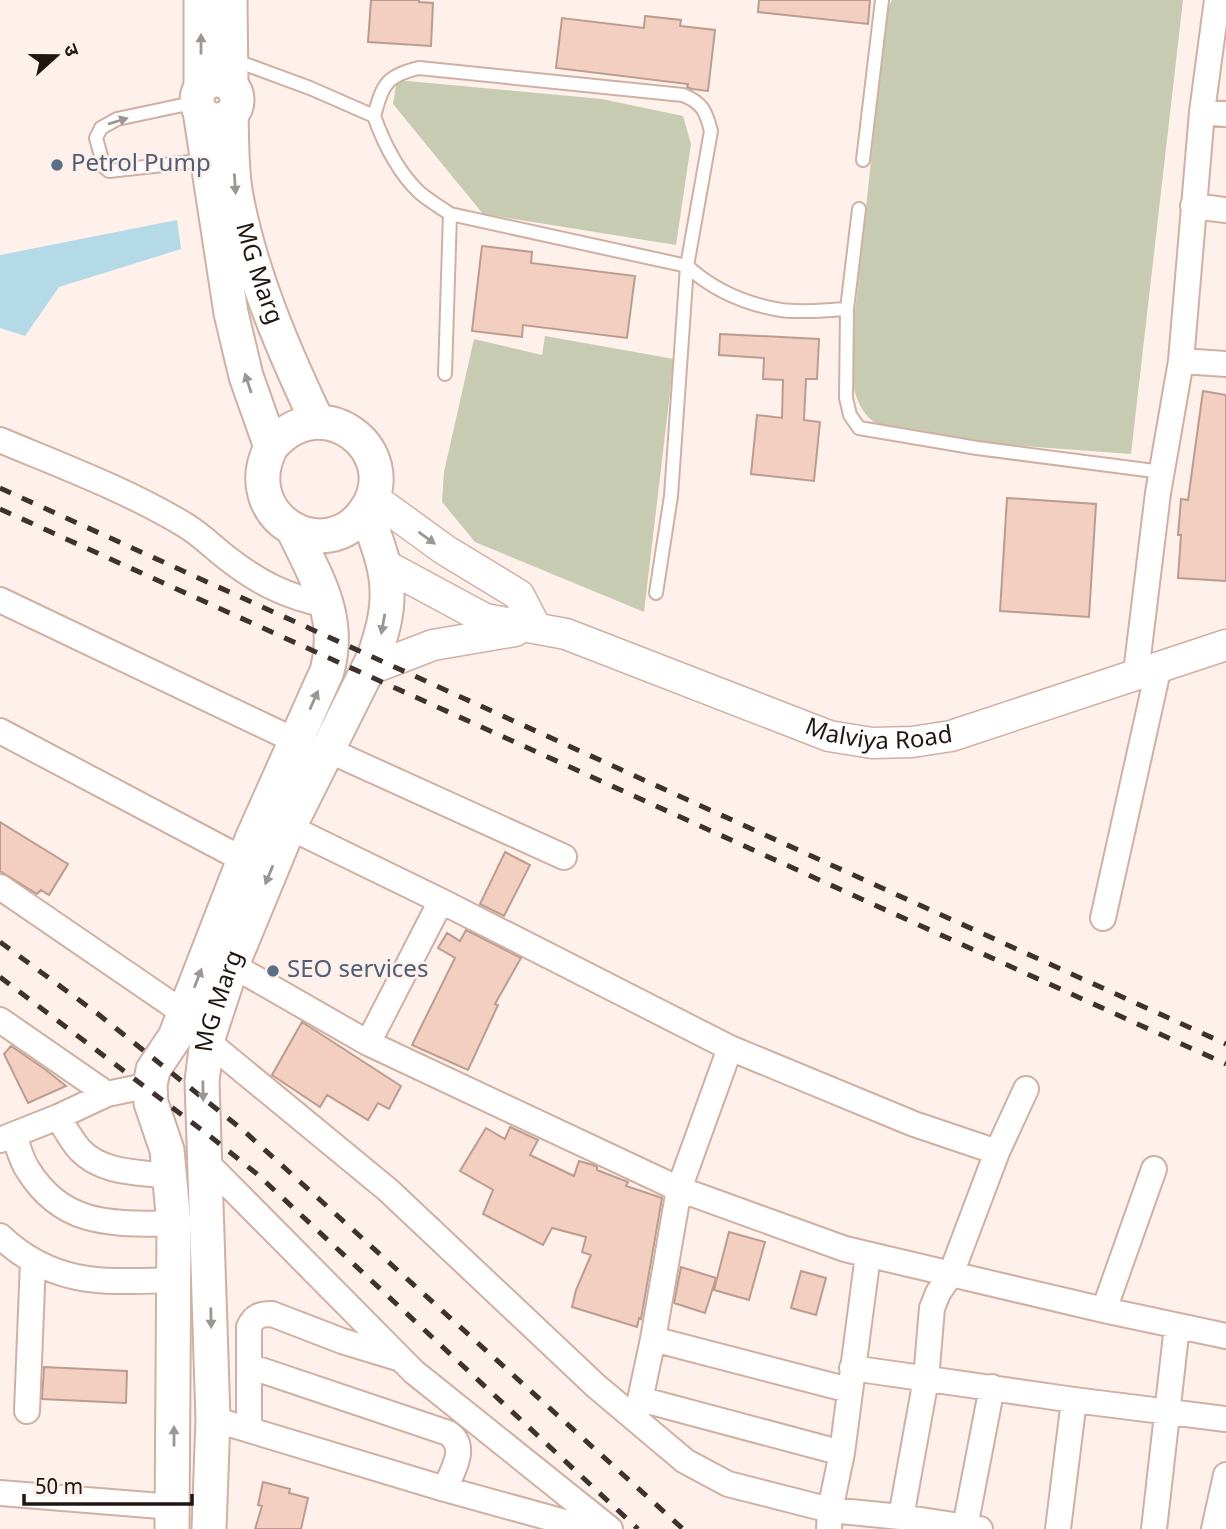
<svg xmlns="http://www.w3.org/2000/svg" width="1226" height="1529" font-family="Georgia,'Noto Sans Devanagari',serif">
<rect width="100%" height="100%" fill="#fef0ea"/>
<path fill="#c7cbb1" d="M 892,0 L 1183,0 L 1131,454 L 900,437 C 862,420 858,408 849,369 L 887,9 Z
M 397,80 L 602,99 L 683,116 L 691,144 L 676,245 L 483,214 L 393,104 Z
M 545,336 L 674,359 L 644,612 L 475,542 L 442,502 L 444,472 L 474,339 L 542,355 Z"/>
<path fill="#b4d9e7" d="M 177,220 L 181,249 L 59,287 L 25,336 L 0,328 L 0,255 Z"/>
<path fill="#f2cfc1" stroke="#bc9c8f" stroke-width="2" d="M 371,0 L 419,0 L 419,2 L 433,3 L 431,46 L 368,42 Z
M 759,0 L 870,0 L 868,24 L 758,12 Z
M 645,16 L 681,20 L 680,26 L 715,30 L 708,91 L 692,89 L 687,87 L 688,84 L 556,68 L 562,18 L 644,28 Z
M 482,246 L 532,252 L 531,263 L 635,276 L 627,338 L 523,325 L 522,337 L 472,331 Z
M 720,334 L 819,339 L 817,379 L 806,379 L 804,420 L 820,422 L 814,481 L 751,474 L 757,415 L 782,418 L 783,380 L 763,379 L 764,358 L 719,355 Z
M 1203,391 L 1226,395 L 1226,581 L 1178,578 L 1181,535 L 1178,535 L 1181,499 L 1188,500 Z
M 1007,498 L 1096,504 L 1089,617 L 1000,611 Z
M 0,822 L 68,864 L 49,895 L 41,890 L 37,894 L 0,871 Z
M 505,852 L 530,865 L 504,916 L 480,904 Z
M 466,930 L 521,958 L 495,1004 L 498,1005 L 468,1070 L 412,1045 L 455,958 L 438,948 L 447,933 L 460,941 Z
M 302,1022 L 401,1086 L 389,1109 L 378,1103 L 368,1120 L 327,1095 L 320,1107 L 272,1075 Z
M 11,1046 L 46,1070 L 66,1086 L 28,1103 L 4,1054 Z
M 510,1127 L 538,1140 L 530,1155 L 574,1176 L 579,1161 L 593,1165 L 597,1167 L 597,1170 L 628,1182 L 626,1186 L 662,1198 L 641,1319 L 639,1318 L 637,1327 L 572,1307 L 576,1290 L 591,1255 L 582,1252 L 586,1237 L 552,1228 L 543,1245 L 483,1214 L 493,1190 L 460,1171 L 486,1128 L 505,1139 Z
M 729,1232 L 765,1242 L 749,1300 L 714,1290 Z
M 681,1267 L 716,1278 L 705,1313 L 674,1303 Z
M 801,1271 L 826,1278 L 816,1315 L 791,1308 Z
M 44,1367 L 127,1371 L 126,1403 L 42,1399 Z
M 263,1482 L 290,1489 L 289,1493 L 308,1498 L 301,1529 L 255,1529 L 262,1506 L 258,1505 Z"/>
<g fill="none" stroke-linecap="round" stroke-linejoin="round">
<defs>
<path id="service" d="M 234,60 L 310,88 L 374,116 C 384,144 397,171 419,192 C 428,200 440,207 450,214 L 445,374
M 197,102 L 117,119 L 101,128 L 96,138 L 104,167 L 109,171 L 208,160
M 374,116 C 383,85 385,76 419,68 L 683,95 C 703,103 706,112 711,131 L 687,266 L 450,214
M 863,160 L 882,0
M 687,266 C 713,290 745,304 781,310 C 801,313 826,310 847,309 L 859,209
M 847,309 L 846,398 L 850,415 L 859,428 L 977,448 L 1162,472
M 656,593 L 671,496 L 687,266"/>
<path id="minor" d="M 1202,112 L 1226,114
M 1193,206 L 1226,210
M 1181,361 L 1226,364
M 0,440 C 62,466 127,490 185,525 C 200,534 213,547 227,558 C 259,583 287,597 327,605
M 0,600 L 296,741
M 1136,673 L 1158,493 L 1181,361 L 1202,112 L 1217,0
M 0,731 L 244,860
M 328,750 L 564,857
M 289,827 L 441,901 L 730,1048 L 914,1124 L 997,1152
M 0,887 L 184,1013
M 1103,918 L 1159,666
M 232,965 L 368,1043 L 679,1189 L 845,1249 L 1104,1310 L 1226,1336
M 0,1020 L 107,1094
M 207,1041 L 388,1190 L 596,1386 L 685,1461 L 728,1484 L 830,1510 L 901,1517 L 980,1529
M 368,1043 L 441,901
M 58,1117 C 65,1128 71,1140 80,1150 C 103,1174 139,1172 169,1176
M 14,1135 C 18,1146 21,1160 28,1170 C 64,1228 114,1223 174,1224
M 0,1140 L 58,1117 L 107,1094 L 150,1085
M 205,1161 L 414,1372 L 610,1529
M 0,1236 C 54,1287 105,1282 175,1280
M 1104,1310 L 1154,1169
M 653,1339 L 679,1189 L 730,1048
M 249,1366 L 448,1433 C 469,1447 452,1471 445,1489
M 852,1368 L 1074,1400 L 1226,1419
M 640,1399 L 842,1453
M 27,1411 L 33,1262
M 213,1419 L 445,1489 L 590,1529
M 636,1419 L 653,1339 L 849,1390
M 249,1430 L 249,1327 C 254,1316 260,1314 272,1314 L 342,1341 L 398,1358
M 0,1493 L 173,1507
M 901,1517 L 926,1379 L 932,1308 L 938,1293 L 951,1274 L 997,1152 L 1026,1089
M 965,1527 L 992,1387
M 829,1529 L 830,1510 L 842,1453 L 868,1255
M 1058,1529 L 1074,1400
M 1154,1529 L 1177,1326
M 1214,1529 L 1226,1475"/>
<g id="tertiary">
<path d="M 372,497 L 445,550 L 519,595 L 536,628"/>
<path id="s1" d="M 383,564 L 485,619 L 566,634 L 829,736 L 872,743 L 912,742 L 951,736 L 1226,645"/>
<path d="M 368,670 L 433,645 L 515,631"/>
</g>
<g id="secondary">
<path d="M 201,0 L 201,88"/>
<path d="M 230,0 L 231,86"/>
<circle cx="217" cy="100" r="20"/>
<path d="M 200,111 L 231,313 L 246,376 L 271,447 C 235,518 327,569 366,510 C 405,452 322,385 271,447"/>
<path id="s2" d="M 231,116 C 232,142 231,170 236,196 C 251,275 283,349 317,421"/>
<path d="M 172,1529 L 174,1224 L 167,1150 L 151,1103 L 150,1085 L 153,1070 L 175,1037 L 252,839 L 327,671 C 342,616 316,578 293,529"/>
<path id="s3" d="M 209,1529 L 213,1419 L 202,1081 L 207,1041 L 232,965 L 289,827 L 374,657 C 381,636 388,614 387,591 C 387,564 374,536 366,510"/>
</g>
</defs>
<use href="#service" stroke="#d0b0a3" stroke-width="16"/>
<use href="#minor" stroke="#d0b0a3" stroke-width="28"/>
<use href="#tertiary" stroke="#d0b0a3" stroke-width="33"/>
<use href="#secondary" stroke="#d0b0a3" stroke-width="37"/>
<use href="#service" stroke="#fff" stroke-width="12"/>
<use href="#minor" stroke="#fff" stroke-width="24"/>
<use href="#tertiary" stroke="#fff" stroke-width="30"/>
<use href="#secondary" stroke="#fff" stroke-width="33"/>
<path stroke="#3d322d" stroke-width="5" stroke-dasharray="12 12" stroke-linecap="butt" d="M 0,488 L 1226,1044
M 0,509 L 1226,1064
M 0,942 L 98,1014 L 244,1131 L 683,1529
M 0,977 L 211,1137 L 257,1174 L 638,1529"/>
</g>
<defs><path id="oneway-solid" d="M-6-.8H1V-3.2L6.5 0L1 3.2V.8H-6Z" transform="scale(1.75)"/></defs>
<g fill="#9b9694">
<use href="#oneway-solid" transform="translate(201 44) rotate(-90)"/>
<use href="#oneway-solid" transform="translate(118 121) rotate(-17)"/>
<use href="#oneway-solid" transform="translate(235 184) rotate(86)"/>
<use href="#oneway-solid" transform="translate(248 383) rotate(-108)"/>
<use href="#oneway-solid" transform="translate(427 538) rotate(36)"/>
<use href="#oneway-solid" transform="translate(383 624) rotate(100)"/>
<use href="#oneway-solid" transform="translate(314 700) rotate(-66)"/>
<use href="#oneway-solid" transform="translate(269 875) rotate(112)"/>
<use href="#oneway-solid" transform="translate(198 978) rotate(-69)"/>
<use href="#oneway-solid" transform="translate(203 1091) rotate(89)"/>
<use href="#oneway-solid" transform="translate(211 1318) rotate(89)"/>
<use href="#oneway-solid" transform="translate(174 1436) rotate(-90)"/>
</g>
<g fill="#5c6f8a" stroke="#fef0ea" stroke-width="2.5">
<circle cx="57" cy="165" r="7"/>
<circle cx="273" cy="971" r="7"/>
</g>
<g text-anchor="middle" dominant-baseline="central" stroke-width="5" stroke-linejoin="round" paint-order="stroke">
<g font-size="24" fill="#4e5e75" stroke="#fef0ea" text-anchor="start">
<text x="71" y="165">Petrol Pump</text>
<text x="287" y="971">SEO services</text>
</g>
<g font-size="24" fill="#211611" stroke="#fef0ea">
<text stroke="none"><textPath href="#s2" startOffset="161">MG Marg</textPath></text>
<text stroke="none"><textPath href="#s1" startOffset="530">Malviya Road</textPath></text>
<text stroke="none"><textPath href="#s3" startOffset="530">MG Marg</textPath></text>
</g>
</g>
<g transform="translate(56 56) rotate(69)" stroke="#fef0ea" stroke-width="5" paint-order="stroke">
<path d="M0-5L12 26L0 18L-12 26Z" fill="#211611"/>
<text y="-10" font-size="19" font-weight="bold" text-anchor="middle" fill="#211611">उ</text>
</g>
<path d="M24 1494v10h168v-10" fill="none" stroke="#211611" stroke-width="3.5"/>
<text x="35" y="1494" font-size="21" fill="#211611" stroke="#fef0ea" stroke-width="5" paint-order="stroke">50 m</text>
</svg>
